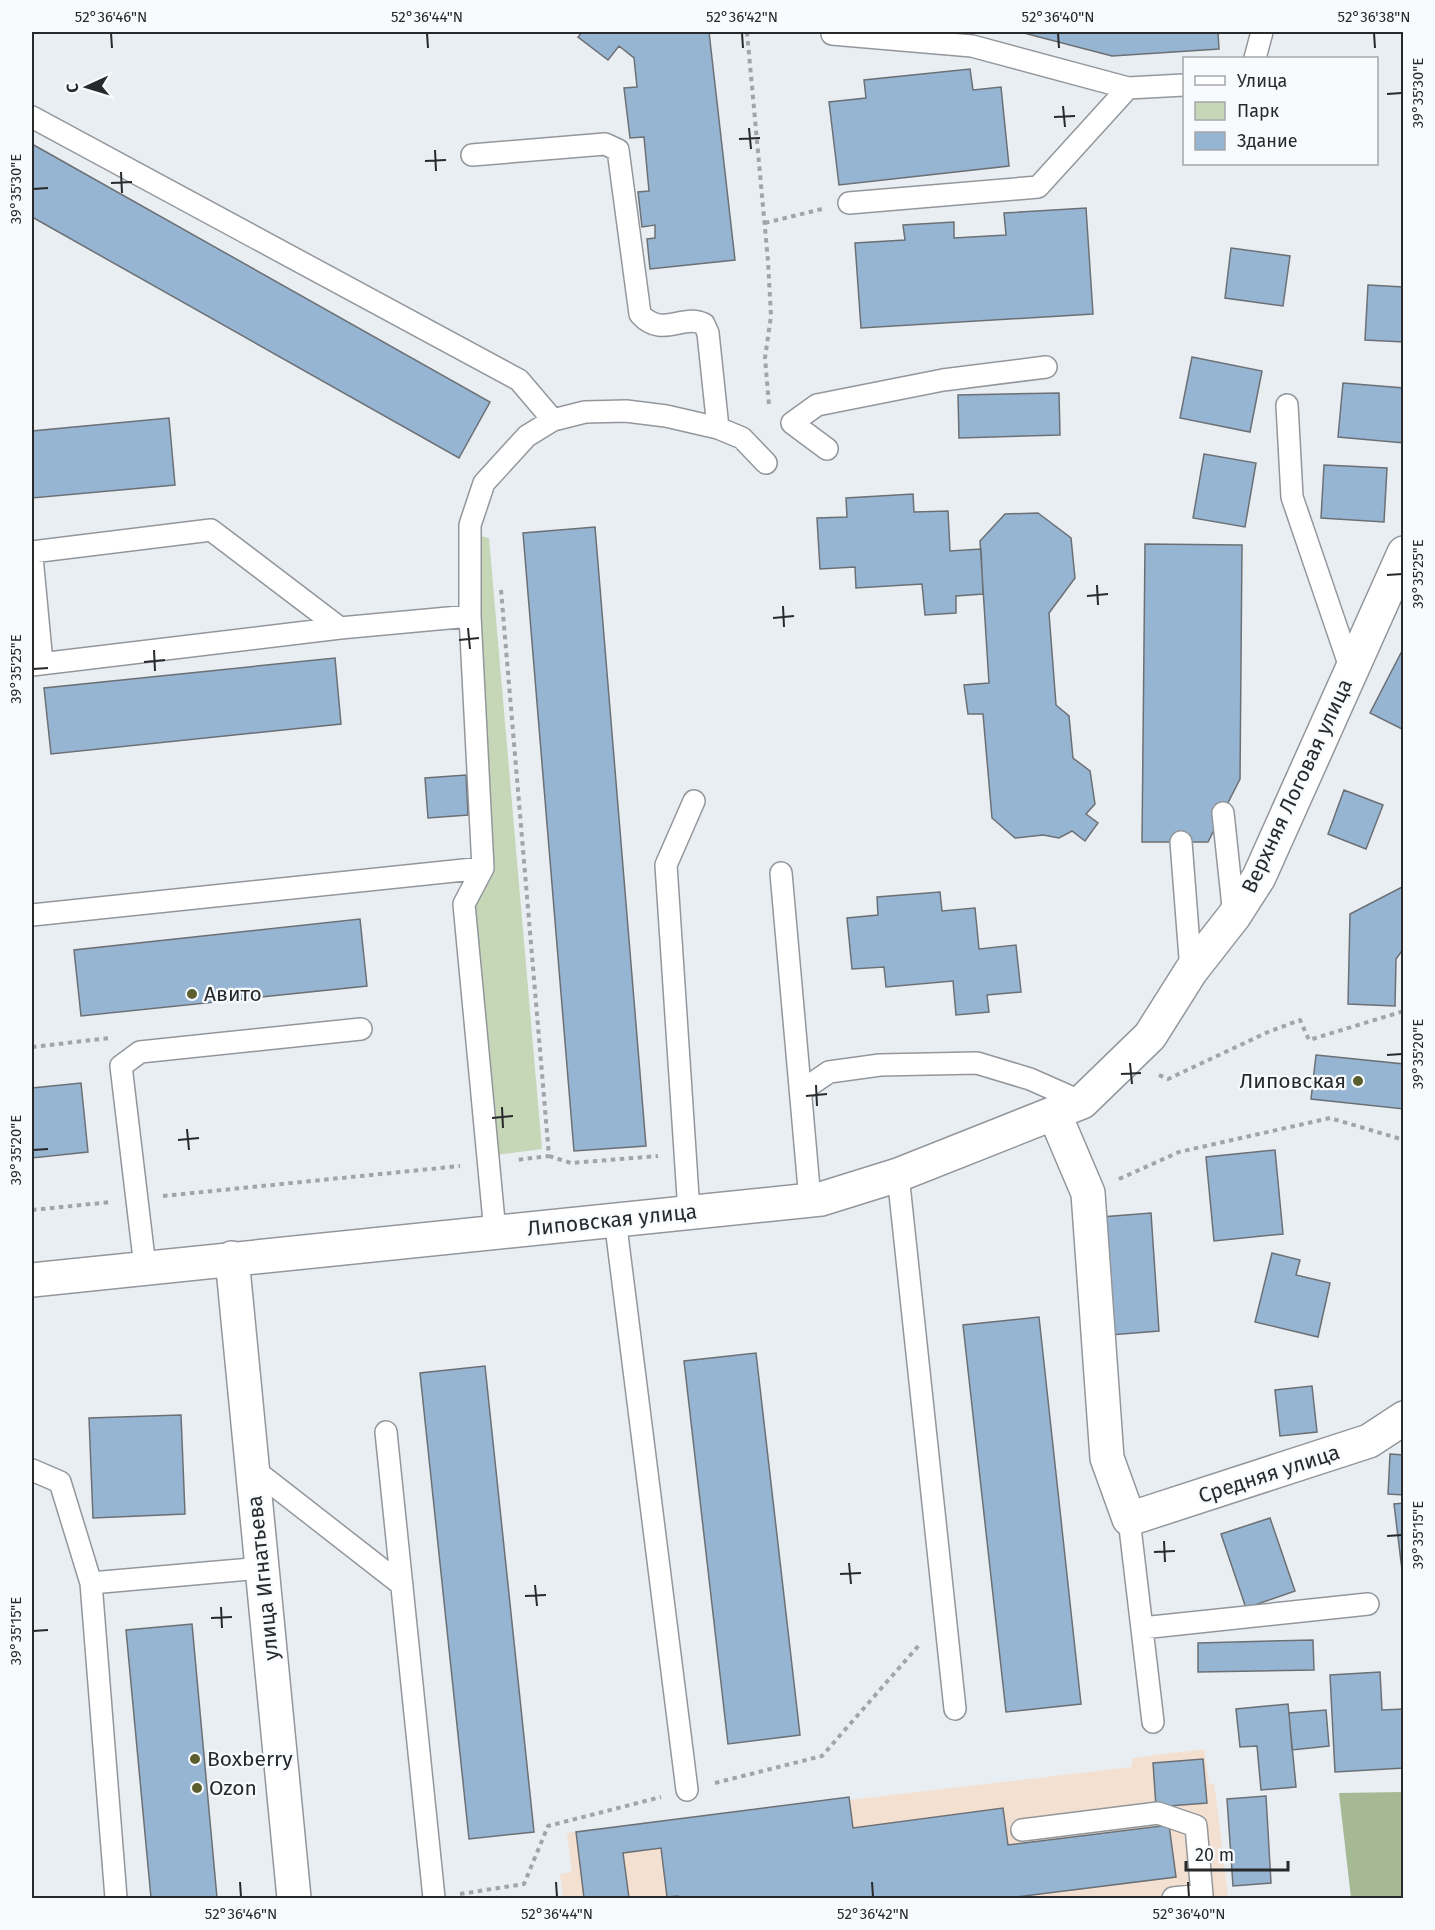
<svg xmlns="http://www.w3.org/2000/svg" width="1435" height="1930" font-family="'Fira Sans',sans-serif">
<rect width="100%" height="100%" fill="#e9eef3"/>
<path fill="#f3e0d0" d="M 1204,1749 L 1209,1784 L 1214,1784 L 1216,1796 L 1228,1898 L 563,1898 L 560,1874 L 572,1872 L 567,1833 L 1132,1767 L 1132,1758 Z"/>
<path fill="#c5d7b7" d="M 476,535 L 489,538 L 542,1149 L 496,1155 L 473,907 Z"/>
<path fill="#a5b995" d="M 1403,1792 L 1403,1898 L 1351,1898 L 1339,1793 Z"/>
<path fill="#96b5d2" stroke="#6c7075" stroke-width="1.5" d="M 582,32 L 709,32 L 735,260 L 650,269 L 647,239 L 655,238 L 655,225 L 642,227 L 638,192 L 649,191 L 644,137 L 630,138 L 624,88 L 637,87 L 634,58 L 619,46 L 608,60 L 578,37 Z
M 1020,32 L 1218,32 L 1219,49 L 1112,56 Z
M 970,69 L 973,90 L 1001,87 L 1009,166 L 839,185 L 829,102 L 866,98 L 864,80 Z
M 32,144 L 490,402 L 459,458 L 32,217 Z
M 1086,208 L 1093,314 L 861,328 L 855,243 L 905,240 L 903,225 L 954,222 L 954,238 L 1006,235 L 1004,213 Z
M 1231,248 L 1290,256 L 1283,306 L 1225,298 Z
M 1368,285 L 1404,287 L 1404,342 L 1365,340 Z
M 1192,357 L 1262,371 L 1250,432 L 1180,418 Z
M 1343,383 L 1404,388 L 1404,443 L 1338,437 Z
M 1059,393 L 1060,435 L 959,438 L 958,395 Z
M 169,418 L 175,485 L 32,498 L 32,431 Z
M 1204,454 L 1256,463 L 1245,527 L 1193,518 Z
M 1324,465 L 1387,468 L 1384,522 L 1321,518 Z
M 913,494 L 914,512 L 948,511 L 950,551 L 981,549 L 983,594 L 956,596 L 956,613 L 925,615 L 922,584 L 856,588 L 855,567 L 820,569 L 817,518 L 847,517 L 846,498 Z
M 1038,513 L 1071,538 L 1075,578 L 1049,613 L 1056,705 L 1069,716 L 1073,758 L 1090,771 L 1095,804 L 1086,814 L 1098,823 L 1085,841 L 1072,831 L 1059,838 L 1043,835 L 1015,838 L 992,818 L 983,714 L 968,714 L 964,685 L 989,683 L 980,541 L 1005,514 Z
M 595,527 L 646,1146 L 574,1151 L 523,533 Z
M 1145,544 L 1242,545 L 1240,779 L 1208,842 L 1142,842 Z
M 1404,647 L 1404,730 L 1370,713 Z
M 335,658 L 341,724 L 51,754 L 44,688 Z
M 466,775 L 468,815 L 428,818 L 425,778 Z
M 1344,790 L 1383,805 L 1366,849 L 1328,834 Z
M 1404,886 L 1404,948 L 1396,959 L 1395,1006 L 1348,1004 L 1350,914 Z
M 940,892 L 942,911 L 975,908 L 979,949 L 1016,945 L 1021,992 L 987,995 L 989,1012 L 956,1015 L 953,981 L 886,987 L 884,967 L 852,969 L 847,918 L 878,915 L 877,897 Z
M 360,919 L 367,986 L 81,1016 L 74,950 Z
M 1316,1055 L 1404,1064 L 1404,1109 L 1311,1099 Z
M 81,1083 L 88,1152 L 32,1158 L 32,1088 Z
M 1275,1150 L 1283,1234 L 1214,1241 L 1206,1157 Z
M 1151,1213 L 1159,1331 L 1110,1335 L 1101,1217 Z
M 1272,1253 L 1300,1260 L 1296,1275 L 1330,1283 L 1318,1337 L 1255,1322 Z
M 1039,1317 L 1081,1704 L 1006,1712 L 963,1325 Z
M 756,1353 L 800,1735 L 728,1744 L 684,1361 Z
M 485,1366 L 534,1832 L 469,1839 L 420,1373 Z
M 1312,1386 L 1317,1432 L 1280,1436 L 1275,1390 Z
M 181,1415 L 185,1514 L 93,1518 L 89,1418 Z
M 1390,1454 L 1404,1455 L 1404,1495 L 1388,1494 Z
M 1404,1503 L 1404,1570 L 1402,1570 L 1394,1504 Z
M 1270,1518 L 1295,1591 L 1246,1608 L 1221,1534 Z
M 192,1624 L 217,1898 L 151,1898 L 126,1630 Z
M 1313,1640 L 1314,1670 L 1198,1672 L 1198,1643 Z
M 1380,1672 L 1382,1710 L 1404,1709 L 1404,1768 L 1335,1772 L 1330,1675 Z
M 1288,1704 L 1296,1787 L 1261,1790 L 1257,1746 L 1240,1747 L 1236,1709 Z
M 1326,1710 L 1329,1746 L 1292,1750 L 1289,1713 Z
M 1203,1759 L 1207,1803 L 1156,1807 L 1153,1763 Z
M 1266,1796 L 1271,1883 L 1233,1886 L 1227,1799 Z
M 849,1797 L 853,1828 L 1003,1808 L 1008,1845 L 1169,1825 L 1176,1877 L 1008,1898 L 678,1898 L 678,1896 L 667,1897 L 661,1848 L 623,1853 L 629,1898 L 584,1898 L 576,1832 Z"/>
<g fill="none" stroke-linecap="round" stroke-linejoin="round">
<defs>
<path id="service" d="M 832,34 L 972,46 L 1128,88
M 1255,58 L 1262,32
M 32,117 L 519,380 L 553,420
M 472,155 L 605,144 L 618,150 L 640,314 C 662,339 683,313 704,324 L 708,333 L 718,428
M 849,203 L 1038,187 L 1128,88 L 1184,85
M 1287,405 L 1292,497 L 1351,670
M 827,449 L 792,423 L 817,405 L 943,380 L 1046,367
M 32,552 L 211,530 L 340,628
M 32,557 L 42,663
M 32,665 L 340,628 L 470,616
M 1223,813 L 1234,916
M 1181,842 L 1191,971
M 781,873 L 810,1200
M 32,915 L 483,868
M 801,1091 L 829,1072 L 880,1065 L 977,1063 L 1030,1079 L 1082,1102
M 898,1175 L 955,1709
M 689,1212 L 666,865 L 694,801
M 615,1219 L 687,1790
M 495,1232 L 464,904 L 483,868 L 470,616 L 470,525 L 484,483 L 527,436 L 553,420 L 585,412 L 626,411 L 666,416 L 718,428 L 742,438 L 766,463
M 145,1267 L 121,1066 L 140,1052 L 361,1029
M 386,1432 L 434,1898
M 252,1468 L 402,1585
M 32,1470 L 60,1482 L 91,1583 L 116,1898
M 1129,1519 L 1153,1722
M 91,1583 L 262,1568
M 1142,1628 L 1368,1604
M 1022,1830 L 1158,1813 L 1196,1826 L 1202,1895 L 1173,1898"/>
<path id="minor" d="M 1054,1113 L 1088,1193 L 1107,1458 L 1129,1519 L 1369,1441 L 1404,1418
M 232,1258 L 294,1898
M 32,1280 L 821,1199 L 898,1175 L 1082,1102 L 1150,1036 L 1191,971 L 1234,916 L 1259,877 L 1404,553"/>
</defs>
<use href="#service" stroke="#93979c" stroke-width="24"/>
<use href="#minor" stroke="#93979c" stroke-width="36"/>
<path stroke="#a1a5a9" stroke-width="4" stroke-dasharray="4.5 4.5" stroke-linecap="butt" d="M 747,32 L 768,261 L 771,316 L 765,358 L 769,405
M 765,223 L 822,209
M 501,590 L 549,1156 L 516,1160
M 32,1047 L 110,1038
M 1159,1075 L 1168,1079 L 1268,1032 L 1300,1020 L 1309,1040 L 1404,1011
M 549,1156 L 571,1163 L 658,1156
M 1119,1179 L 1179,1152 L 1330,1118 L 1404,1140
M 163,1196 L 460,1166
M 32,1210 L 111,1202
M 715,1783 L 822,1756 L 920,1644
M 460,1894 L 524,1884 L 548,1826 L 661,1797"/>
<use href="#service" stroke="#fff" stroke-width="21"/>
<use href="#minor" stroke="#fff" stroke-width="33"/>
</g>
<path fill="none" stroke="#27292b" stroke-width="2" d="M 111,33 L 112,48M 427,33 L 428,48M 742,33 L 743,48M 1058,33 L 1059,48M 1374,33 L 1375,48M 1387,94 L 1402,93M 1063,106 L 1065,127M 1054,117 L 1075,116M 749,128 L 751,149M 739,139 L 760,138M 435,150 L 436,171M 425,161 L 446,160M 121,172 L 122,193M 111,183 L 132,182M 33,189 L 48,188M 1387,575 L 1402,574M 1097,585 L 1098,605M 1087,596 L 1108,594M 783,606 L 784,627M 773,618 L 794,616M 468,628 L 470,649M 459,640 L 479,638M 154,650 L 155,671M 144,662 L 165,660M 33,669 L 48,668M 1387,1055 L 1402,1054M 1130,1063 L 1132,1084M 1121,1074 L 1141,1073M 816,1085 L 817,1106M 806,1096 L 827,1094M 502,1107 L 503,1128M 492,1118 L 513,1116M 187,1129 L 189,1150M 178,1140 L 199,1138M 33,1150 L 48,1149M 1387,1536 L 1402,1535M 1164,1541 L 1165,1562M 1154,1552 L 1175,1551M 849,1563 L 851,1584M 840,1574 L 861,1573M 535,1585 L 537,1606M 525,1596 L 546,1595M 221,1607 L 222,1628M 211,1618 L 232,1617M 33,1631 L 48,1630M 240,1882 L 241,1897M 556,1882 L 557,1897M 872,1882 L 873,1897M 1188,1882 L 1189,1897"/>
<g fill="#5c5f2d" stroke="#f8fbfe" stroke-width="2">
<circle cx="192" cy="994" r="6"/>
<circle cx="1358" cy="1081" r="6"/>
<circle cx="195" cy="1759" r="6"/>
<circle cx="197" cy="1788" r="6"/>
</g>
<g text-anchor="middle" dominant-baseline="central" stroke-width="4.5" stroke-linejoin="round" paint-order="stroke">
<g font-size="21" fill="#27292b" stroke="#f8fbfe">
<text transform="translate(1297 786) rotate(-65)">Верхняя Логовая улица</text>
<text transform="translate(612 1220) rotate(-6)">Липовская улица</text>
<text transform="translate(1269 1474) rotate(-18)">Средняя улица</text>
<text transform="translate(263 1578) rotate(-96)">улица Игнатьева</text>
</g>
<g font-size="21" fill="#27292b" stroke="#f8fbfe" text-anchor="start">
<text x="204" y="994">Авито</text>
<text x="1346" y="1081" text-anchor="end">Липовская</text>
<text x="207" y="1759">Boxberry</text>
<text x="209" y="1788">Ozon</text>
</g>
</g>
<rect width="1435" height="1930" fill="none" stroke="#f8fbfe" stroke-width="66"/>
<rect x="1183" y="57" width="195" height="108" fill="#f8fbfe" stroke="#a4a7aa" stroke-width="1.5"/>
<rect x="1195" y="76" width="30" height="9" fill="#ffffff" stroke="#a4a7aa" stroke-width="1.5"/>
<text x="1237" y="87" font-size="18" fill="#27292b">Улица</text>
<rect x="1195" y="102" width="30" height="18" fill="#c5d7b7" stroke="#a4a7aa" stroke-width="1.5"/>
<text x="1237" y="117" font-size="18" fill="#27292b">Парк</text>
<rect x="1195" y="132" width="30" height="18" fill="#96b5d2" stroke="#a4a7aa" stroke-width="1.5"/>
<text x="1237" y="147" font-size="18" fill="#27292b">Здание</text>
<g transform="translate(87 87) rotate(266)" stroke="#f8fbfe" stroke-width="4.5" paint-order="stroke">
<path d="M0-4.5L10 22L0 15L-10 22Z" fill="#27292b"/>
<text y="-9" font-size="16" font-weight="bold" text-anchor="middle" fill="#27292b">С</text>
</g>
<path d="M1186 1861v9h102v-9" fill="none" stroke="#27292b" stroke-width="3"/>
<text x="1195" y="1861" font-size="18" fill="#27292b" stroke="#f8fbfe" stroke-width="4.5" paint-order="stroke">20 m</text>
<rect x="33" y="33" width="1369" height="1864" fill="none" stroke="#27292b" stroke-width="2"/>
<g font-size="15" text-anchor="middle" fill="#27292b">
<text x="111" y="22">52°36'46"N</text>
<text x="427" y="22">52°36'44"N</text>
<text x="742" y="22">52°36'42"N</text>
<text x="1058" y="22">52°36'40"N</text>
<text x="1374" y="22">52°36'38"N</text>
<text transform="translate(1418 93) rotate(-90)" y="5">39°35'30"E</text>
<text transform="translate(16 189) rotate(-90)" y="5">39°35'30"E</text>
<text transform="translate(1418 574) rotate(-90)" y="5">39°35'25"E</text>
<text transform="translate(16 669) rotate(-90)" y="5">39°35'25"E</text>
<text transform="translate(1418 1054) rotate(-90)" y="5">39°35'20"E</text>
<text transform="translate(16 1150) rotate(-90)" y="5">39°35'20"E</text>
<text transform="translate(1418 1535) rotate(-90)" y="5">39°35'15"E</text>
<text transform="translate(16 1631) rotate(-90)" y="5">39°35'15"E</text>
<text x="241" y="1919">52°36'46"N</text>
<text x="557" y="1919">52°36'44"N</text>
<text x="873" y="1919">52°36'42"N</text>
<text x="1189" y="1919">52°36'40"N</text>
</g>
</svg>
